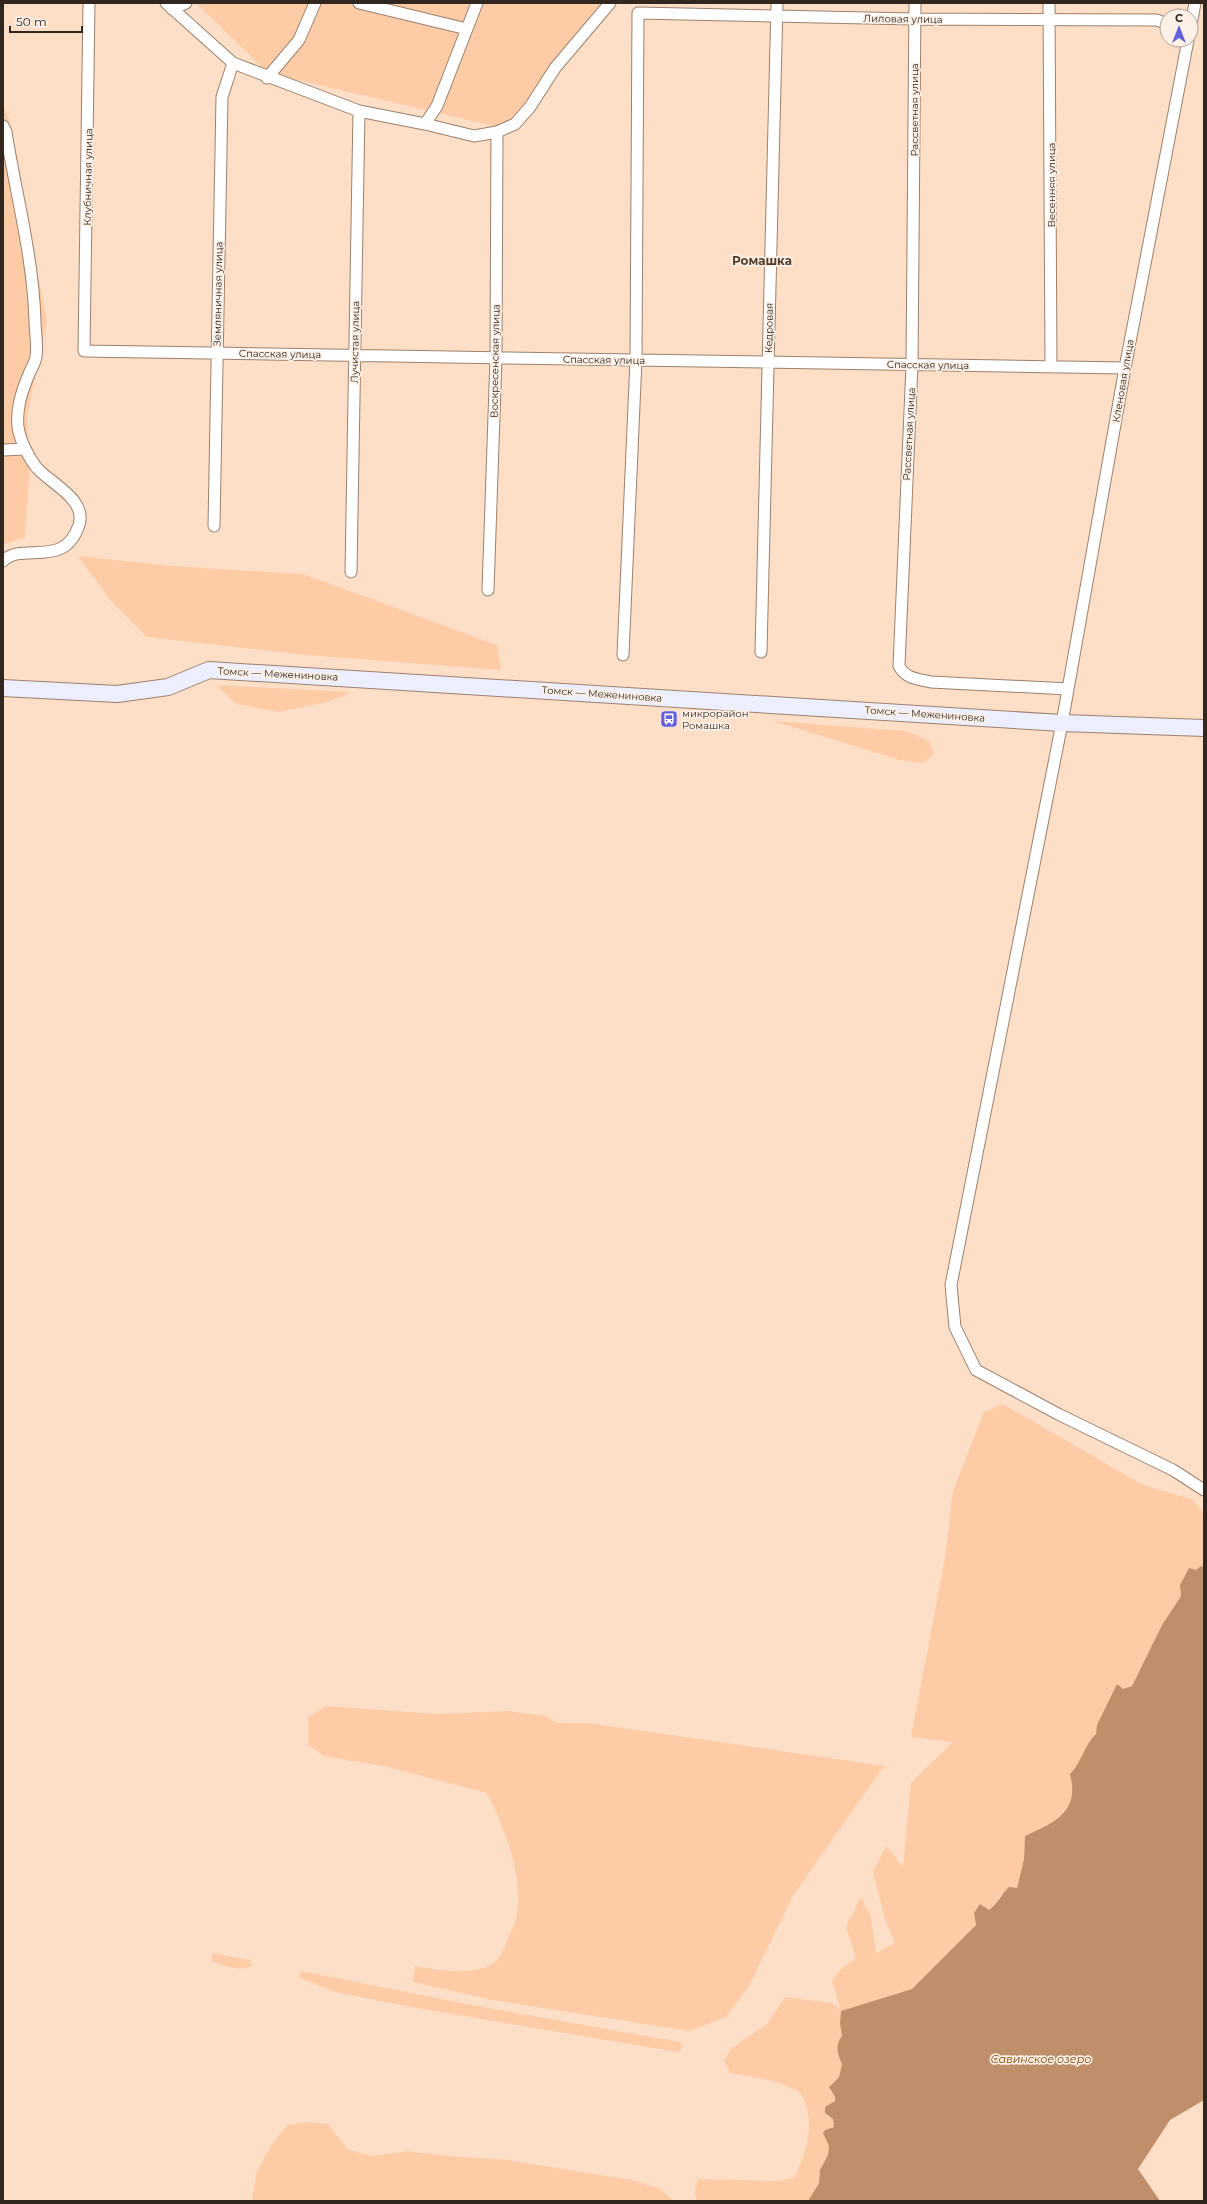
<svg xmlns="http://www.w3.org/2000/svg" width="1207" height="2204" font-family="Montserrat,sans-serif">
<rect width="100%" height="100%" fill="#fddfc8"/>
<path fill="#fdcca7" d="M 196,3 L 610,3 L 506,129 L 268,73 Z
M 3,107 L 9,119 L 47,322 L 27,416 L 30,468 L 25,537 L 3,545 Z
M 78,556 L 172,566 L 303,574 L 497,645 L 501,670 L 307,655 L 147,637 L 110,600 Z
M 217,685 L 352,692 L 328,702 L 279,712 L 236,704 Z
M 773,721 L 906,731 L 929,741 L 934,754 L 923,763 L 900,760 Z
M 1003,1404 L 1141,1484 L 1193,1500 L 1204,1514 L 1204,1567 L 1201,1566 L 1180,1591 L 1181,1596 L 1162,1625 L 1132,1686 L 1123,1689 L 1117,1684 L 1097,1725 L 1096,1734 C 1084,1745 1081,1764 1070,1774 C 1071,1780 1073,1787 1072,1793 C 1070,1818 1044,1827 1025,1836 L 1024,1859 L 1017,1888 L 1000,1895 L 996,1905 L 989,1910 L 980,1905 L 974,1913 L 976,1925 L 912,1989 L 841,2011 L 840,2023 L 842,2036 C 836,2044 838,2055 842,2064 L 839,2077 L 831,2084 L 830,2091 L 835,2097 L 828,2116 L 833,2119 L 834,2127 L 825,2130 L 823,2133 L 829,2146 L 828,2155 L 820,2170 L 819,2183 C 813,2188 813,2195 808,2201 L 696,2201 L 695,2192 L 698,2179 L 780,2181 L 795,2177 C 805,2152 814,2132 806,2105 C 804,2098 801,2092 794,2089 C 775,2079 750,2077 730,2073 L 724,2060 L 732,2048 L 767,2024 L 785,1997 L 832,2003 L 841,2010 L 832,1981 L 840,1970 L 856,1958 L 846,1927 L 861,1897 L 871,1917 L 876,1953 L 895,1943 L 885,1919 L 873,1872 L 886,1846 L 903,1867 L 911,1783 L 953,1742 L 911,1737 L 945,1558 L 953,1491 L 984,1412 Z
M 326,1706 L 436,1714 L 508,1711 L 545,1716 L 557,1723 L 589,1723 L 884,1766 L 794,1894 L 749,1986 L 726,2017 L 690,2031 L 492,2000 L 413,1982 L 415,1966 C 436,1970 477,1977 495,1962 C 502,1956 505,1946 508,1938 C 511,1931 516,1923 517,1915 C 523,1874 505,1829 487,1793 L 388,1767 L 324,1756 L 308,1745 L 308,1717 Z
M 212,1953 L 250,1960 L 252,1966 C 239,1972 224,1966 212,1961 Z
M 301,1971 L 477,2006 L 680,2042 L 682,2047 L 679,2052 L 641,2046 L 411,2007 L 335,1992 L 300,1978 Z
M 309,2122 L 328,2124 L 348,2150 L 373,2156 L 407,2151 L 449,2156 L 507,2160 L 633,2180 L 660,2189 L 674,2201 L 252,2201 L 257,2171 L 271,2146 L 287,2125 Z"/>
<path fill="#be8f6a" d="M 1201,1566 L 1204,1567 L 1204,2100 L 1170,2120 L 1138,2169 L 1160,2201 L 808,2201 L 819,2183 L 820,2170 L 828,2155 L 829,2146 L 823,2133 L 825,2130 L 834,2127 L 833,2119 L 825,2113 L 825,2107 L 835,2101 L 835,2097 L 829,2087 L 839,2077 L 842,2064 C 837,2054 835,2045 842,2036 L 840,2023 L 841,2011 L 912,1989 L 976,1925 L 974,1913 L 980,1904 L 989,1910 C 998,1904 1001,1894 1009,1887 L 1017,1888 L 1024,1859 L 1025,1836 C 1044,1827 1070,1818 1072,1793 C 1073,1787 1071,1780 1070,1774 C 1081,1764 1084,1745 1096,1734 L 1097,1725 L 1117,1684 L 1123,1689 L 1132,1686 L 1162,1625 L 1181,1596 L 1180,1585 L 1189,1568 L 1196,1570 Z"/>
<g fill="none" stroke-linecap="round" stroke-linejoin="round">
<defs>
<path id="street" d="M 89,3 L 84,351 L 1125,368
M 166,3 L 233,63 L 359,111 L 425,124 L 474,136 L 497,132 L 515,124 L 530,107 L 555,68 L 610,3
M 359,3 L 467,29
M 915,3 L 912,365 L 899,666 C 906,679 918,679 931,682 L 1068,689
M 1049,3 L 1051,367
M 172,9 L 186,3
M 1191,25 L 1195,3
M 1188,40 L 1125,368 L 1062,723 L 951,1285 L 955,1327 L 976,1370 L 1058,1414 L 1173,1470 L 1204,1490
M 267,78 L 299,40 L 315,3
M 425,124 L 437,106 L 477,3
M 3,126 L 6,132 C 16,195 33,256 35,321 C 35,332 38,346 36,357 C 35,363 31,369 29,374 C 22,391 16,408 18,427 C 20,440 28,457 37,468 C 51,484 87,499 79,525 C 64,570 23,541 3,561
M 3,450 L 25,449
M 214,526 L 222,97 L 233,63
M 351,572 L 359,111
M 488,590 L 496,358 L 497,132
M 761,652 L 777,3
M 623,655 L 636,360 L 638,13 L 914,19 L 1157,20 L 1167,24"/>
<path id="secondary" d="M 3,688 L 117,694 L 168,687 L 209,670 L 1062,723 L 1204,728"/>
</defs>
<use href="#street" stroke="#9b806c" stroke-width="13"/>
<use href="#secondary" stroke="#9b806c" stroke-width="18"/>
<use href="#street" stroke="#fff" stroke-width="11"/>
<use href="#secondary" stroke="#edeffe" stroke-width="16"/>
</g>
<defs>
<symbol id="bus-square" viewBox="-11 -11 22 22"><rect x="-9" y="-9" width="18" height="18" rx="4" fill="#625fd8" stroke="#fcf0e7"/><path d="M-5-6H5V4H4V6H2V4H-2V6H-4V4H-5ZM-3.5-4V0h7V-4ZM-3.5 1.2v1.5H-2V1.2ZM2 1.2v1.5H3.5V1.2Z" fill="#fff"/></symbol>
</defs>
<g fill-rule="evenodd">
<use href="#bus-square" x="659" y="709" width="20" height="20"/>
</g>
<g text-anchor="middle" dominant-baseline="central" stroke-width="3.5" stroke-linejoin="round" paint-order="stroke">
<g font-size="10" fill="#32271e" stroke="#fcf0e7">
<text transform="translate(903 19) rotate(1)">Лиловая улица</text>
<text transform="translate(914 110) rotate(-90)">Рассветная улица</text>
<text transform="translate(88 177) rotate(-89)">Клубничная улица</text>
<text transform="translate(1051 185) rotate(-90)">Весенняя улица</text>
<text transform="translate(218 294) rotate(-89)">Земляничная улица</text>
<text transform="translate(769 328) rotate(-89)">Кедровая</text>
<text transform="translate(355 342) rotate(-89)">Лучистая улица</text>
<text transform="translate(280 354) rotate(1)">Спасская улица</text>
<text transform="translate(604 360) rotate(1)">Спасская улица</text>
<text transform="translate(495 361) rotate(-89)">Воскресенская улица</text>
<text transform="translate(928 365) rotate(1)">Спасская улица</text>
<text transform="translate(1123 381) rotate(-80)">Кленовая улица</text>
<text transform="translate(909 434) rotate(-87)">Рассветная улица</text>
<text transform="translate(278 674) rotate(3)">Томск — Межениновка</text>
<text transform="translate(602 694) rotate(4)">Томск — Межениновка</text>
<text transform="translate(925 714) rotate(4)">Томск — Межениновка</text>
</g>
<g font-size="10" fill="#32271e" stroke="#fcf0e7" text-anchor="start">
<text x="682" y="713">микрорайон<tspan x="682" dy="12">Ромашка</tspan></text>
</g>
<g font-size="11" font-style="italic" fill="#804402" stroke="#fcf0e7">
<text x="1041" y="2059">Савинское озеро</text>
</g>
<g font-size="12" font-weight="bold" fill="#553d2a" stroke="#fcf0e7">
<text x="762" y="260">Ромашка</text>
</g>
</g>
<rect width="1207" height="2204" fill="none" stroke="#32271e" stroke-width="8"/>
<g transform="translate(1179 28)"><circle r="19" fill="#fcf0e7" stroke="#aba097"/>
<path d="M0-3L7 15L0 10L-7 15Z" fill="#625fd8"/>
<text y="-6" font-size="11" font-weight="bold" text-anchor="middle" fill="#32271e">С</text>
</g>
<path d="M10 26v6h72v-6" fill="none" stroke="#32271e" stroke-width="2"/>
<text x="16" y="26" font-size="12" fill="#32271e" stroke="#fcf0e7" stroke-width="3" paint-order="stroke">50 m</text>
</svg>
